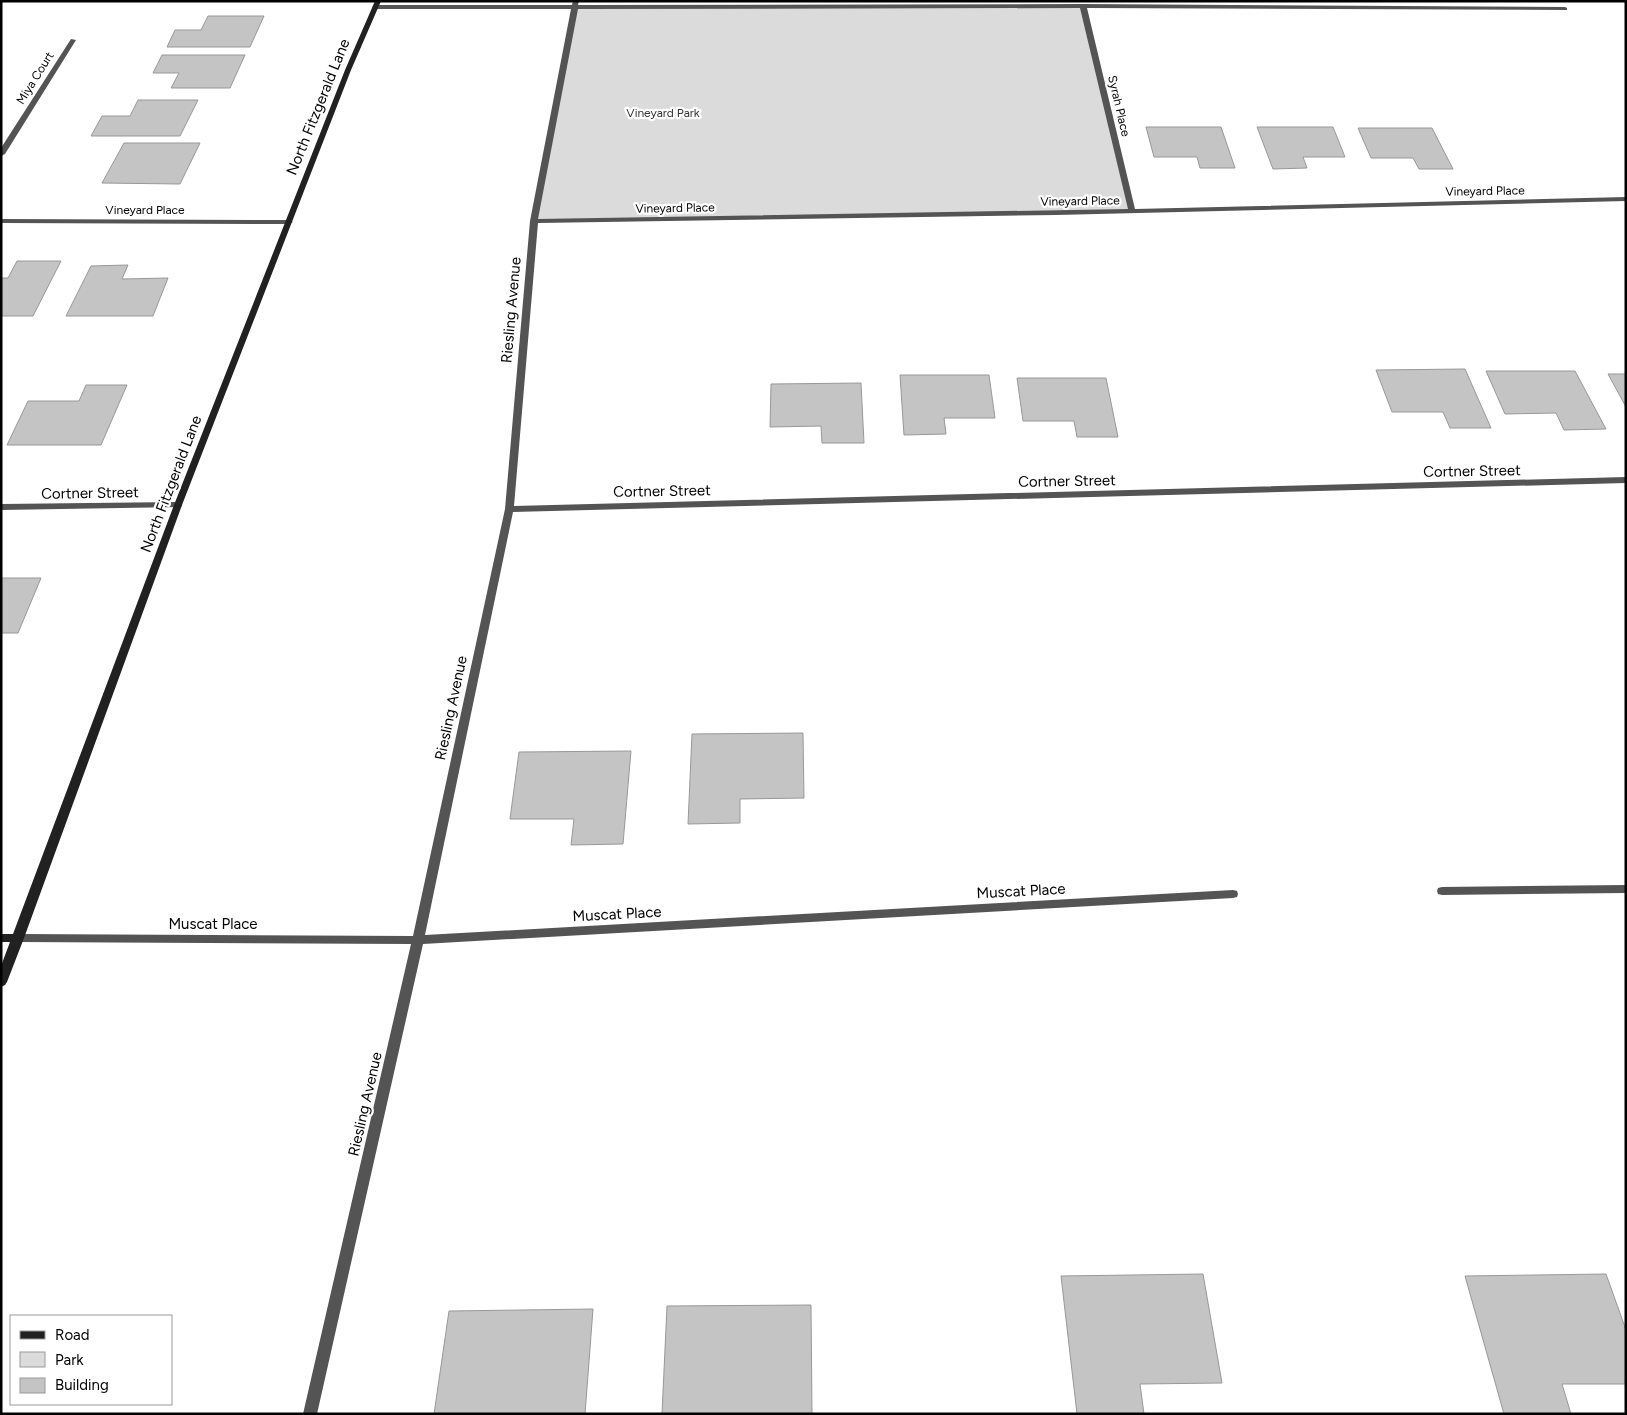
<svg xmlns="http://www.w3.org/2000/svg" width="1627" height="1415" font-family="Figtree,sans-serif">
<rect width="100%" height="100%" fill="#fff"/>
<path fill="#dbdbdb" d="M 1083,6 L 1132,211 L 534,221 L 575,7 Z"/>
<path fill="#c4c4c4" stroke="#989898" d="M 208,16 L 264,16 L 250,47 L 167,47 L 175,30 L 201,30 Z
M 162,55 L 245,55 L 230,88 L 171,88 L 179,73 L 153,73 Z
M 138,100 L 198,100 L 180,136 L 91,136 L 102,116 L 130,116 Z
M 1146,127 L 1221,127 L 1235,168 L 1200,168 L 1197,157 L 1154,157 Z
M 1257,127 L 1333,127 L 1345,157 L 1303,157 L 1307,168 L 1273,169 Z
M 1358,128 L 1432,128 L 1453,169 L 1419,169 L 1413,158 L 1371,158 Z
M 124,143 L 200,143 L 180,184 L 102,183 Z
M 17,261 L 61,261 L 33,316 L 1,316 L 1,278 L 8,278 Z
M 128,265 L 122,279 L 168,278 L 153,316 L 66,316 L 91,266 Z
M 1465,369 L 1491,428 L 1450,428 L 1443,412 L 1392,412 L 1376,370 Z
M 1486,371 L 1575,371 L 1606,429 L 1564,430 L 1556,413 L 1505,414 Z
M 1608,374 L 1626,374 L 1626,407 Z
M 900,375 L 989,375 L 995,418 L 944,418 L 946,434 L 904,435 Z
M 1017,378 L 1106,378 L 1118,437 L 1077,437 L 1074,421 L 1023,421 Z
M 861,383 L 864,443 L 822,443 L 821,426 L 770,427 L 771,384 Z
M 86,385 L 127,385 L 101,445 L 7,445 L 28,401 L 79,401 Z
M 1,578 L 41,578 L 18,633 L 1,633 Z
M 803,733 L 804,798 L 740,799 L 740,823 L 688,824 L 692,734 Z
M 631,751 L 623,844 L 571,845 L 574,819 L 510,819 L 519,752 Z
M 1203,1274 L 1222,1383 L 1140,1384 L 1144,1414 L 1077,1414 L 1061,1276 Z
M 1606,1274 L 1626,1330 L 1626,1384 L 1562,1384 L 1571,1414 L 1504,1414 L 1465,1276 Z
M 811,1305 L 812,1414 L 662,1414 L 667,1306 Z
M 593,1309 L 585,1414 L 434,1414 L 449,1311 Z"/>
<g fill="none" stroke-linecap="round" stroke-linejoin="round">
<path fill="#545454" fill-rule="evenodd" d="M 573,1 L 579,1 L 578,5 L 1083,4 L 1565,7 L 1567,8 L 1567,10 L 1087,8 L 1135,209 L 1626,197 L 1626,201 L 1056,215 L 538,223 L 514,506 L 1626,477 L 1626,483 L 513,512 L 425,935 L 1233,890 L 1237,891 L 1238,894 L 1237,897 L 1233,898 L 423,944 L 317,1414 L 303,1414 L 411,944 L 18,942 L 14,941 L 12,938 L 14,935 L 18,934 L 413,936 L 505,509 L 530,221 L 571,9 L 375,9 L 372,7 L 375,5 L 572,5 ZM 1080,8 L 1128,209 L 538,219 L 578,9 Z
M 71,39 L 76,40 L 5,154 L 1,156 L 1,148 Z
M 1,219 L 289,220 L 293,222 L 289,224 L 1,223 Z
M 178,502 L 182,505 L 181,507 L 1,510 L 1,504 Z
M 1626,885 L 1626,893 L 1442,895 L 1438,894 L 1437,891 L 1438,888 L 1442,887 Z"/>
<path fill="#212121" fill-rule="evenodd" d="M 375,1 L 381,1 L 351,70 L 182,505 L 24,938 L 7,982 L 5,985 L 1,987 L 1,966 L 10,942 L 1,942 L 1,934 L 13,934 L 174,505 L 345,70 Z"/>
</g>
<g text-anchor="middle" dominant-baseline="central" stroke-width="4.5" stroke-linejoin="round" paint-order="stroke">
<g font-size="12" fill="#000" stroke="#fff">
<text transform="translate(35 78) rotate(-58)">Miya Court</text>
<text transform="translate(1119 106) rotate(77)">Syrah Place</text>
<text transform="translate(1485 191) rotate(-1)">Vineyard Place</text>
<text transform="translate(1080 201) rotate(-1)">Vineyard Place</text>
<text transform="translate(675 208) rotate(-1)">Vineyard Place</text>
<text x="145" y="210">Vineyard Place</text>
</g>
<g font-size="12" fill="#323232" stroke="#fff">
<text x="663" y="113">Vineyard Park</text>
</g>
<g font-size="15" fill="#000" stroke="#fff">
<text transform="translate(318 107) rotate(-68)">North Fitzgerald Lane</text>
<text transform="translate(511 310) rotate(-85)">Riesling Avenue</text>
<text transform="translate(1472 471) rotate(-1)">Cortner Street</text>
<text transform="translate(1067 481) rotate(-1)">Cortner Street</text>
<text transform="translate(171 484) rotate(-69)">North Fitzgerald Lane</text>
<text transform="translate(662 491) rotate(-1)">Cortner Street</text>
<text transform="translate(90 493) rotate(-1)">Cortner Street</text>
<text transform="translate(451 708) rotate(-78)">Riesling Avenue</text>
<text transform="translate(1021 891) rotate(-3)">Muscat Place</text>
<text transform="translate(617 914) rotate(-3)">Muscat Place</text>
<text x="213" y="924">Muscat Place</text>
<text transform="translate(365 1104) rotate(-77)">Riesling Avenue</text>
</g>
</g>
<rect width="1627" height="1415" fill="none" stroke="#000000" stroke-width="5"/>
<rect x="10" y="1315" width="162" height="90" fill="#ffffff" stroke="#999999"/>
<rect x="20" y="1331" width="25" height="8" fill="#212121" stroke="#999999"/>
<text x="55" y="1340" font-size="15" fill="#000000">Road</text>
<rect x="20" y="1352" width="25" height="15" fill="#dbdbdb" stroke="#999999"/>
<text x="55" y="1365" font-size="15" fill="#000000">Park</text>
<rect x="20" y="1378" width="25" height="15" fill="#c4c4c4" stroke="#999999"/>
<text x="55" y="1390" font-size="15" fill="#000000">Building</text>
</svg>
